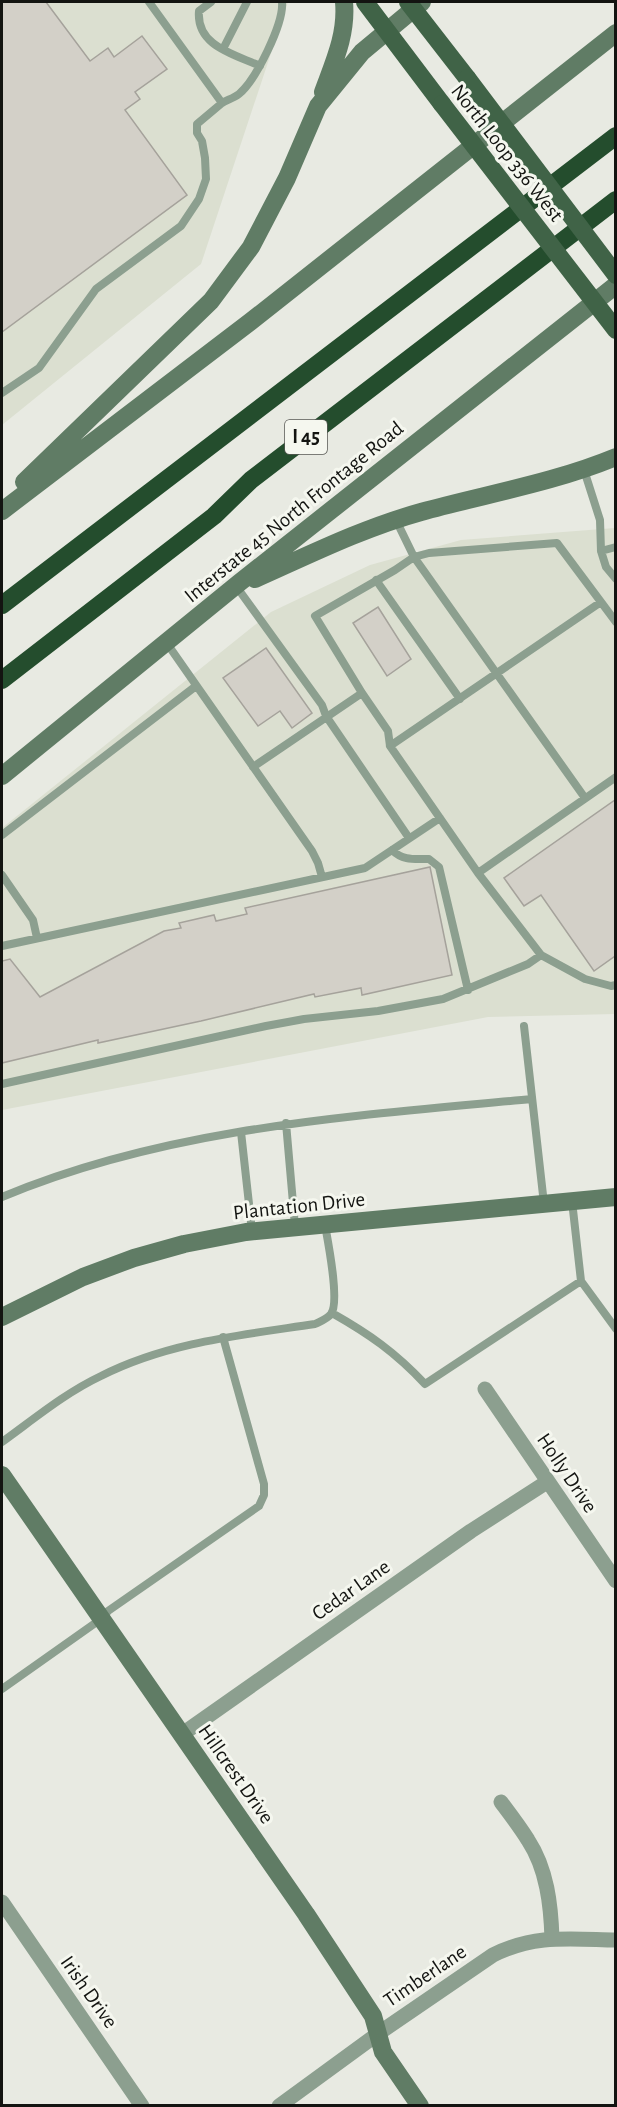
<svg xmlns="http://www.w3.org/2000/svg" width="617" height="2107" font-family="'Alegreya Sans',sans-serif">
<rect width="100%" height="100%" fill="#e8eae2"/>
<path fill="#dbdfd0" d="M 2,2 L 288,2 L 201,264 L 2,425 Z
M 615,528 L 615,1014 L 488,1017 L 2,1110 L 2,828 L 271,612 L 370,565 L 461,540 Z"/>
<path fill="#d3d0c8" stroke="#a5a29b" stroke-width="1.5" d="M 2,2 L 46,2 L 90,61 L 108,48 L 114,57 L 142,36 L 167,69 L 135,92 L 140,99 L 125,110 L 187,195 L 2,332 Z
M 378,607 L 411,659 L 387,676 L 353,623 Z
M 266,648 L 312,713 L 292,728 L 280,711 L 258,726 L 223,678 Z
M 615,800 L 615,956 L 594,971 L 541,895 L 524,906 L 504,878 Z
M 430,867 L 452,975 L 362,995 L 361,988 L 315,997 L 314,994 L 201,1021 L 98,1043 L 98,1040 L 2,1063 L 2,961 L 10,959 L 40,997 L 164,931 L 181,928 L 179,923 L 214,915 L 216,921 L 247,914 L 245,908 Z"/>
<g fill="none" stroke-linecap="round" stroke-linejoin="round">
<path stroke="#8c9f8f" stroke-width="8" d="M 211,2 L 199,11 C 196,46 234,54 260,66
M 223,49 L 247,2
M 222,103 C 227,100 234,98 239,94 C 256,80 284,23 282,2
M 2,393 L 39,368 L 96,289 L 181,226 L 199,199 L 206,179 L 205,158 L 202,141 L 197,133 L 197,124 L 222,103 L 149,2
M 584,470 L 600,520 L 601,551 L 616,547
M 396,520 L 414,557 L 585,798
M 601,551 L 606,567 L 616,579
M 376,580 L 460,699
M 236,586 L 322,705 L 326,716 L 409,838
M 616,622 L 557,543 L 429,553 L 414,557 L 395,570 L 315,616 L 362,693 L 388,731 L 390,746 L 478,873 L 616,777
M 166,642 L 312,851 L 318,863 L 322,877
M 390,746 L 601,602
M 253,767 L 362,693
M 2,835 L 196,686
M 392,850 C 403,861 414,859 429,859 L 439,867 L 468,990
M 478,873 L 541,955 L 585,979 L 611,986 L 616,985
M 2,875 L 33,920 L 37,938
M 2,946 L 365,868 L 440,818
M 524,1026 L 544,1204
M 2,1084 L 266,1026 L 304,1019 L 378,1011 L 443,999 L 528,964 L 541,955
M 286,1123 L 295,1226
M 241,1132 L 252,1231
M 2,1197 C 169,1127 353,1116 532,1099
M 572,1201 L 581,1281 L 616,1329
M 332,1313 C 369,1334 395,1352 425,1384 L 581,1281
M 2,1442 C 34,1419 65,1393 101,1376 C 168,1342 242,1335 315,1324 C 321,1321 327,1319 331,1314 C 340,1302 328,1242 325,1225
M 2,1689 L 101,1619 L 108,1611 L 259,1506 L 264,1495 L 264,1484 L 223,1337"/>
<path stroke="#8c9f8f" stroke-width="15" d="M 485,1389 L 616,1581
M 181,1735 L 471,1531 L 547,1482
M 501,1802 C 510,1814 520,1827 528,1840 C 547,1869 551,1905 552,1939
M 2,1902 L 142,2106
M 279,2106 L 379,2033 L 493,1955 C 535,1934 569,1939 616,1940"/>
<path stroke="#607c65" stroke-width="18" d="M 323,92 C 334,62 347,34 344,2
M 24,482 L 211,301 L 251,247 L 287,178 L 318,106 L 362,52 L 422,2
M 2,511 L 250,322 L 616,33
M 255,579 C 309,555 363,528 421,512 C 486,494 553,483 616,457
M 2,776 L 239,583 L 616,285
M 2,1317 L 83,1277 L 134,1258 L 184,1244 L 246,1232 L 616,1197
M 2,1475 L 306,1914 L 373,2016 L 383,2052 L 420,2106"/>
<path stroke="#406347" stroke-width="18" d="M 365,2 L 442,104
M 408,2 L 467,78"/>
<path stroke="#244d2d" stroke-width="18" d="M 2,605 L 616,136
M 2,680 L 214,516 L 251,480 L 616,200"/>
<path stroke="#406347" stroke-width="18" d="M 467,78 L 616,275
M 442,104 L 616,330"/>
</g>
<g text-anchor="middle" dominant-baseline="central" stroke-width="6" stroke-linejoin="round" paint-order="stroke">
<rect fill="#f5f7ef" stroke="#575854" stroke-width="1.5" x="285" y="420" width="42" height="34" rx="4.5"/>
<g font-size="20" font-weight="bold" fill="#131411">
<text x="306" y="437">I 45</text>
</g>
<g font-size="21" fill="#131411" stroke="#f5f7ef">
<text transform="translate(507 153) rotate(52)">North Loop 336 West</text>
<text transform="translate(294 512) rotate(-39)">Interstate 45 North Frontage Road</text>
<text transform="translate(299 1206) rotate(-6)">Plantation Drive</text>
<text transform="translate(567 1473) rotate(56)">Holly Drive</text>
<text transform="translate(351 1590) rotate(-35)">Cedar Lane</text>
<text transform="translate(236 1774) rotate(55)">Hillcrest Drive</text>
<text transform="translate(425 1976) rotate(-34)">Timberlane</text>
<text transform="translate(89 1992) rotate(55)">Irish Drive</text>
</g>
</g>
<rect width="617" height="2107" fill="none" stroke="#131411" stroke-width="6"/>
</svg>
